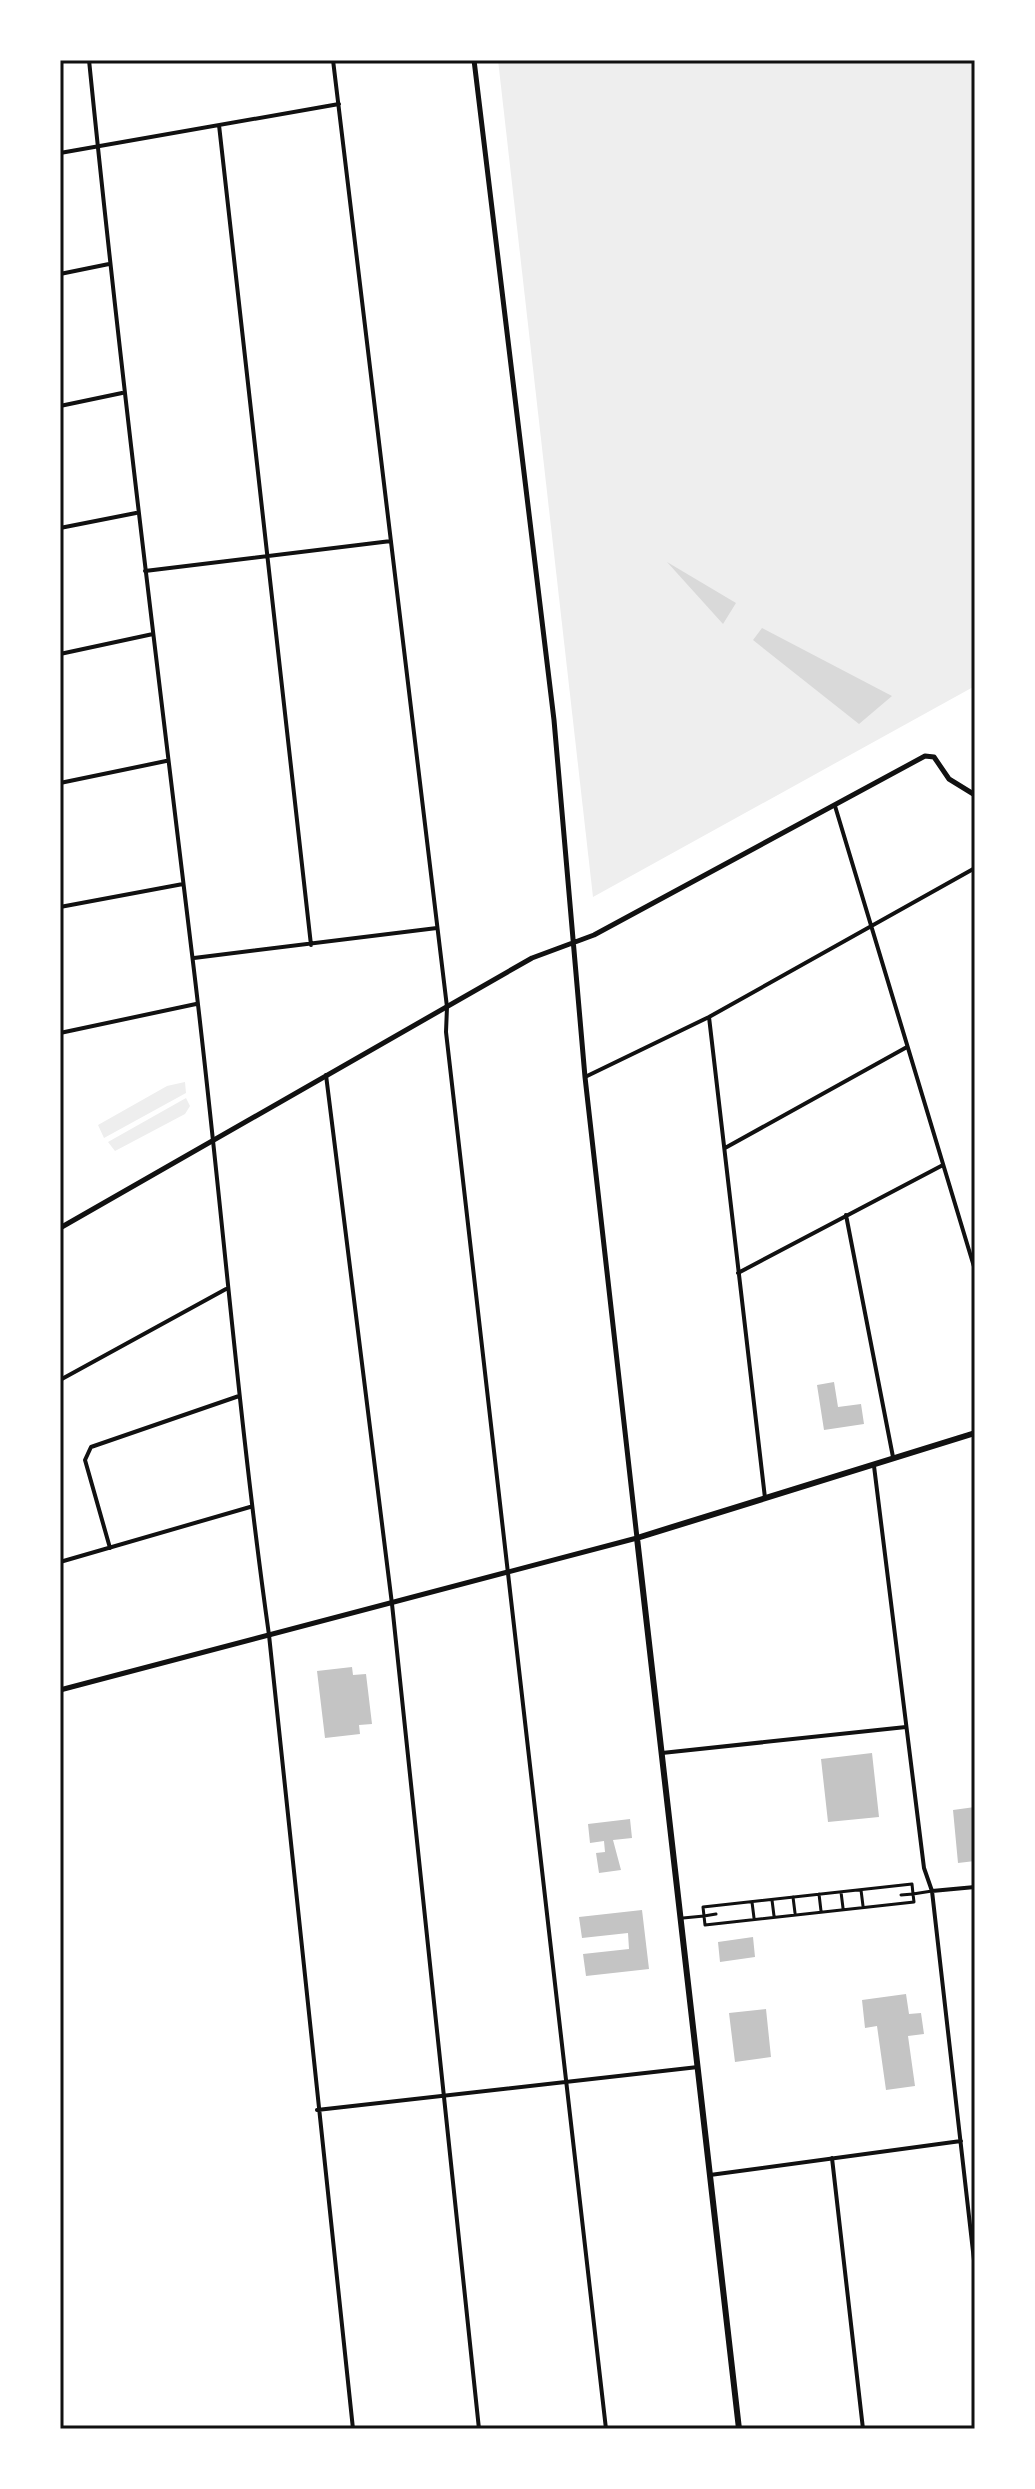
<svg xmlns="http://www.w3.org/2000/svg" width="1035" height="2489" font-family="Overpass,sans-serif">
<rect width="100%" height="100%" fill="#fff"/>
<path fill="#eee" d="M 498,60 L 975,60 L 975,686 L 593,897 Z
M 185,1082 L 186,1093 L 104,1138 L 98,1125 L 167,1086 Z
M 186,1098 L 190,1106 L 185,1114 L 115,1151 L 108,1142 Z"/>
<path fill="#d9d9d9" d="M 667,562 L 736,603 L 723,624 Z
M 762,628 L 892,696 L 859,724 L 753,640 Z"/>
<path fill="#c4c4c4" d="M 834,1382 L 838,1407 L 861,1404 L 864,1424 L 824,1430 L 817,1385 Z
M 352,1667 L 353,1675 L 366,1674 L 372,1724 L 359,1725 L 360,1734 L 325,1738 L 317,1671 Z
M 872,1753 L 879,1817 L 828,1822 L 821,1759 Z
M 975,1807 L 975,1861 L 958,1863 L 953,1810 Z
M 630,1819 L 632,1838 L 613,1840 L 621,1870 L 599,1873 L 596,1853 L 605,1852 L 604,1841 L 590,1843 L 588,1824 Z
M 642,1910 L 649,1969 L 586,1976 L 583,1954 L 629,1949 L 628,1933 L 582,1938 L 579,1917 Z
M 753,1937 L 755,1957 L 720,1962 L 718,1942 Z
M 906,1994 L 909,2014 L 921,2013 L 924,2034 L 908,2036 L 915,2086 L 886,2090 L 877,2026 L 865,2028 L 862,2000 Z
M 766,2009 L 771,2057 L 735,2062 L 729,2013 Z"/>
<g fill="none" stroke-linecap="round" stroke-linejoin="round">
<path stroke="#111" stroke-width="3" d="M 861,1890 L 863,1906
M 841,1892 L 843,1908
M 819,1894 L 821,1911
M 793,1897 L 795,1913
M 772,1900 L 774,1916
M 752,1902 L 754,1918
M 716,1914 L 704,1916 L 705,1925 L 914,1902 L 913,1894 L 901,1895
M 683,1918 L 704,1916 L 703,1907 L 912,1884 L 913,1894 L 932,1891"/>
<path stroke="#111" stroke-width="4" d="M 89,60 C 119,359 156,656 192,954 C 220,1181 237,1408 269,1635 L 353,2429
M 333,60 L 447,1007 L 446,1032 L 606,2429
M 219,125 L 311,945
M 60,153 L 339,104
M 60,274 L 109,264
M 60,406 L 122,393
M 60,528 L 136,513
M 145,571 L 391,541
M 60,654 L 153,634
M 60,783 L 166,761
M 835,806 L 975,1270
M 60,907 L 183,884
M 194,958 L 437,928
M 709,1017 L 765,1498
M 60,1033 L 196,1004
M 326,1075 L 392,1604 L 479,2429
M 585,1077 L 709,1017 L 975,868
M 725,1148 L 907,1047
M 846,1215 L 893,1457
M 738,1273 L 943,1165
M 60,1380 L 226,1289
M 874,1466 L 924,1868 L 932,1891 L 975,2269
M 110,1548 L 85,1460 L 91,1447 L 239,1396
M 60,1562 L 250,1507
M 662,1753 L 906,1727
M 932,1891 L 975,1887
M 317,2110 L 698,2067
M 832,2158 L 863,2429
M 710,2175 L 961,2141"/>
<path stroke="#111" stroke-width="5" d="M 60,1228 L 532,958 L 594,935 L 925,756 L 934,757 L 949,779 L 975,795
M 60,1690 L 637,1538 L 585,1077 L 554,720 L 474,60"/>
<path stroke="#111" stroke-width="6" d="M 739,2429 L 637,1538 L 975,1433"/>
</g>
<rect width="1035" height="2489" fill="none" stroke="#ffffff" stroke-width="124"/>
<rect x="62" y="62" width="911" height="2365" fill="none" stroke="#111" stroke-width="3"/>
</svg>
